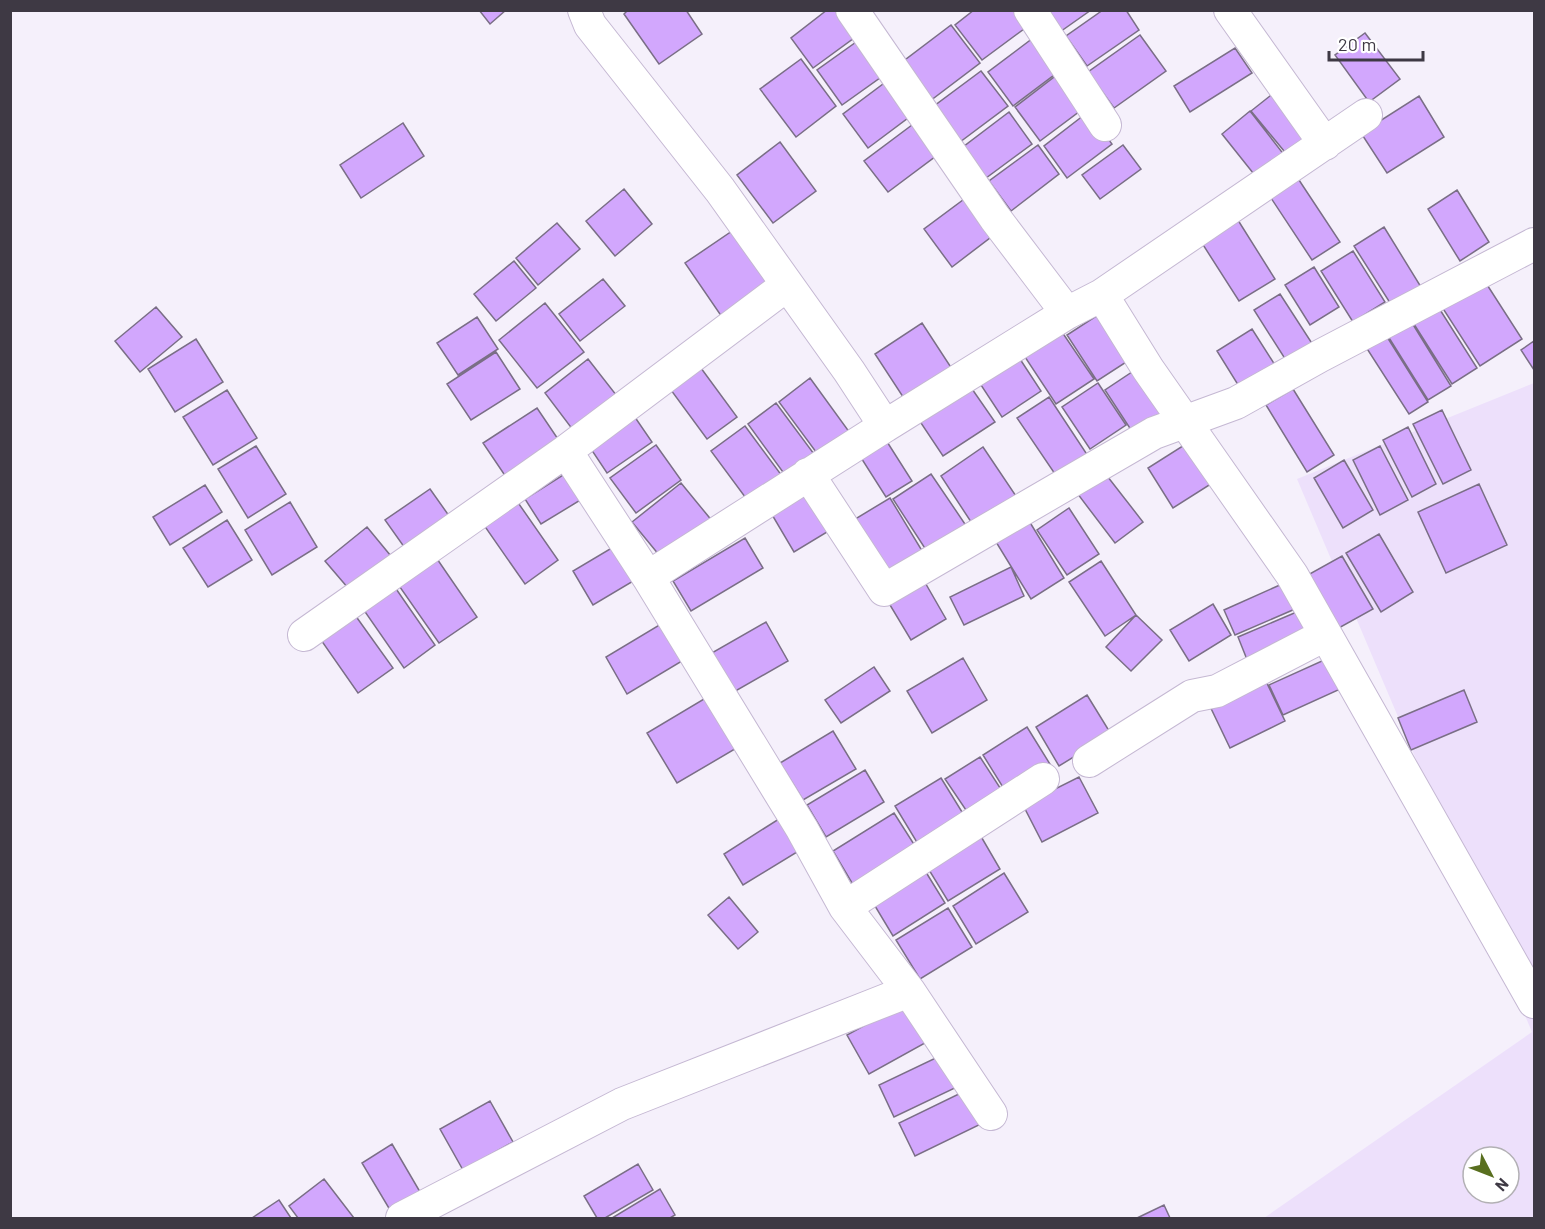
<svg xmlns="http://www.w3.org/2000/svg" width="1545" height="1229" font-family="Barlow,sans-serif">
<rect width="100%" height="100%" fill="#f5f0fb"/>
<path fill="#ede0fb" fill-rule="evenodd" d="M 1534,383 L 1534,1218 L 1264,1218 L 1532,1032 L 1297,479 ZM 1473,1157 L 1509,1157 L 1509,1193 L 1473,1193 Z"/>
<path fill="#d2a7fd" stroke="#7a6e86" stroke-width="1.5" d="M 479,10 L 506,10 L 490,24 Z
M 628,10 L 686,10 L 702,34 L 659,64 L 624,14 Z
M 827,10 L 850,10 L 865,30 L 813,68 L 791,38 Z
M 974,10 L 1017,10 L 1028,26 L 982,60 L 955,25 Z
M 1041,10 L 1091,10 L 1057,34 Z
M 1103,10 L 1126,10 L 1139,30 L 1087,66 L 1066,36 Z
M 951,25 L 980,63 L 926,104 L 897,66 Z
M 1365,33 L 1400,79 L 1369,102 L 1335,55 Z
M 866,35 L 891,70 L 842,105 L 817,70 Z
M 1037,35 L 1062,69 L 1013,106 L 988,72 Z
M 1140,35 L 1166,71 L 1114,108 L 1088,72 Z
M 1235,48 L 1252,73 L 1190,112 L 1174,86 Z
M 801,59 L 836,106 L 796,137 L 760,89 Z
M 981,71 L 1008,106 L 956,145 L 930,109 Z
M 1062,71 L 1088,105 L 1040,141 L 1015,107 Z
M 891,78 L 916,112 L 868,148 L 843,114 Z
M 1280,88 L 1317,134 L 1289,157 L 1251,111 Z
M 1419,96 L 1444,137 L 1387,173 L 1361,133 Z
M 1250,111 L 1285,156 L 1257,178 L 1222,134 Z
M 1009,112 L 1032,144 L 982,181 L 959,150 Z
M 1088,112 L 1112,144 L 1067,178 L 1044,146 Z
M 403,123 L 424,156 L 361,198 L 340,165 Z
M 912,125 L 936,156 L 888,192 L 864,161 Z
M 780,142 L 816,191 L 773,223 L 737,175 Z
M 1038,145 L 1059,174 L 1011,211 L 989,181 Z
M 1123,145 L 1141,169 L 1100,199 L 1082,175 Z
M 1297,177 L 1340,242 L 1312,260 L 1269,195 Z
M 624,189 L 652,224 L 615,256 L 586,221 Z
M 1457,190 L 1489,242 L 1460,261 L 1428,209 Z
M 971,194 L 999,231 L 952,267 L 924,229 Z
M 1236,217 L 1275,279 L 1239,301 L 1200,240 Z
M 557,223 L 580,249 L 538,285 L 516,258 Z
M 738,227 L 777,284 L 724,320 L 685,263 Z
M 1384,227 L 1421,287 L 1392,306 L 1354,246 Z
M 1353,251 L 1385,302 L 1353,322 L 1321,271 Z
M 514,261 L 536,288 L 496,321 L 474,294 Z
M 1314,267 L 1339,307 L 1310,325 L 1285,285 Z
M 603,279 L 625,306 L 580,341 L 559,314 Z
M 1484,280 L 1522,339 L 1480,366 L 1442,307 Z
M 1280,294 L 1315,348 L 1289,365 L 1254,310 Z
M 545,303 L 584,352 L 537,388 L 499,340 Z
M 1437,305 L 1477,368 L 1452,384 L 1412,321 Z
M 156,307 L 182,337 L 140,372 L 115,341 Z
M 1104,311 L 1134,357 L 1097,381 L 1067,335 Z
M 477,317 L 498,349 L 458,375 L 437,343 Z
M 1409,318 L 1451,386 L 1428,400 L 1386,333 Z
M 922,323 L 954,372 L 907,403 L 875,354 Z
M 1252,329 L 1275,365 L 1240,388 L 1217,351 Z
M 1062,332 L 1094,379 L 1056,404 L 1025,357 Z
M 1384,332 L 1428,402 L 1409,414 L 1364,344 Z
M 196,339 L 223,382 L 175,412 L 148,369 Z
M 1534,341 L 1534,370 L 1521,350 Z
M 496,352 L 520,389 L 471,420 L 447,384 Z
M 1018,356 L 1041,391 L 1002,417 L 979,382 Z
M 588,359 L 617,396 L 573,430 L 545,393 Z
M 698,364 L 737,417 L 707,439 L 668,386 Z
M 1141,366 L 1171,412 L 1135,436 L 1105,390 Z
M 810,378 L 850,433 L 819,456 L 779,402 Z
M 1098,383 L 1126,425 L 1090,449 L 1062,407 Z
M 970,386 L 995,422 L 943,456 L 919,420 Z
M 1293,389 L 1334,455 L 1307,472 L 1266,405 Z
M 227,390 L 257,438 L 213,465 L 183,417 Z
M 1049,397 L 1088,456 L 1057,477 L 1017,418 Z
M 776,403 L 817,458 L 788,479 L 748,424 Z
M 537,408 L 562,445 L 508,480 L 483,443 Z
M 630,410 L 652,442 L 607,473 L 585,440 Z
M 1442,410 L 1471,470 L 1443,484 L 1413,424 Z
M 745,426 L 785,480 L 751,505 L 711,451 Z
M 1408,427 L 1436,484 L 1412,497 L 1383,440 Z
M 884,437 L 912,481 L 886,497 L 858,453 Z
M 1189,442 L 1214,482 L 1173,508 L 1148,468 Z
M 656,445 L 681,480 L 636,513 L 610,478 Z
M 256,446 L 286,494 L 248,518 L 218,469 Z
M 1380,446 L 1408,500 L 1380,515 L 1353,460 Z
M 983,447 L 1018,499 L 975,528 L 941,476 Z
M 1344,460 L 1373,510 L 1343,528 L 1314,478 Z
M 571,470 L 587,496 L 541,524 L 525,499 Z
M 1104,472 L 1143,522 L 1115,543 L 1077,493 Z
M 931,474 L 967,527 L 928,553 L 893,499 Z
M 681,483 L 713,522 L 664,561 L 632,522 Z
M 1479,484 L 1507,545 L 1446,573 L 1418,512 Z
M 205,485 L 222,512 L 170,545 L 153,517 Z
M 814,487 L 837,526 L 794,552 L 771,513 Z
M 430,489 L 452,520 L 407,551 L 385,520 Z
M 512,494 L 558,560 L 525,584 L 479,518 Z
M 890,498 L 924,554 L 881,580 L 847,524 Z
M 290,502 L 317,547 L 272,575 L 245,530 Z
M 1069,508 L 1099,554 L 1067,575 L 1037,530 Z
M 1026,516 L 1064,578 L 1031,599 L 993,537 Z
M 227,520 L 252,560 L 208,587 L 183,548 Z
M 367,527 L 395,561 L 354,595 L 325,561 Z
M 1379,534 L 1413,592 L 1381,612 L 1346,553 Z
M 745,538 L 763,568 L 691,611 L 673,581 Z
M 615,546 L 635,580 L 593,605 L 573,571 Z
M 433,553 L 477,617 L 439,643 L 395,580 Z
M 1342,556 L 1373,609 L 1337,629 L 1306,576 Z
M 1101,561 L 1136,615 L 1105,636 L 1069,582 Z
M 1011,567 L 1024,596 L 964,625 L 950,597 Z
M 923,579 L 946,619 L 911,640 L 887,600 Z
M 1291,580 L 1302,606 L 1235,635 L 1224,610 Z
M 392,583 L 435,645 L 404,668 L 361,606 Z
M 1213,604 L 1231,635 L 1189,661 L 1170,630 Z
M 1306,608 L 1316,633 L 1248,662 L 1238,637 Z
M 355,615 L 393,668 L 358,693 L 321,640 Z
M 1136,615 L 1162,640 L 1131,671 L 1106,647 Z
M 666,621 L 687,658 L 627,694 L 606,657 Z
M 766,622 L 788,661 L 732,693 L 710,654 Z
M 1333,656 L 1347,686 L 1283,715 L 1269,685 Z
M 963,658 L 987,700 L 932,733 L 907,691 Z
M 874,667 L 890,691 L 841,723 L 825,700 Z
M 1262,673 L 1285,721 L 1230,748 L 1207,700 Z
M 1464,690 L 1477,722 L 1411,750 L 1398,718 Z
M 1087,695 L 1111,734 L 1059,766 L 1036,727 Z
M 709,696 L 740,746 L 677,783 L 647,733 Z
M 1027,727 L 1053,769 L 1009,797 L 983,755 Z
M 833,731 L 856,769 L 803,800 L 780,763 Z
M 980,757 L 1006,797 L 972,819 L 945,779 Z
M 865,770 L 884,802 L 826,837 L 807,805 Z
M 1079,777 L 1098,813 L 1042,842 L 1023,805 Z
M 941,778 L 967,820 L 921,849 L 895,806 Z
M 894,813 L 917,849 L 855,888 L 833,851 Z
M 782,817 L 802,849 L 743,885 L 724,854 Z
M 979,833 L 1000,869 L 948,901 L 926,865 Z
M 924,869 L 945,903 L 893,936 L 872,901 Z
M 1004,873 L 1028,912 L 976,944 L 953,906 Z
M 729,897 L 758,932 L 738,949 L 708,915 Z
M 948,908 L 972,947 L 920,979 L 896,940 Z
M 904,1004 L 925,1043 L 869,1074 L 847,1035 Z
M 942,1055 L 957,1087 L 894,1117 L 879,1085 Z
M 967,1090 L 983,1123 L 915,1156 L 899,1123 Z
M 490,1101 L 513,1142 L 463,1170 L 440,1129 Z
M 392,1144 L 423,1197 L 393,1215 L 362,1163 Z
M 638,1164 L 653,1190 L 605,1218 L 597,1218 L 584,1196 Z
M 324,1179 L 354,1218 L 298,1218 L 289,1206 Z
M 660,1189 L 675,1215 L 670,1218 L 612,1218 Z
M 279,1200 L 291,1218 L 252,1218 Z
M 1164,1205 L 1170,1218 L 1137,1218 Z"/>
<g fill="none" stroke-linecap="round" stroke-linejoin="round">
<defs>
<path id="street" d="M 584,10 L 590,25 L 720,190 L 849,371 L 885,426 L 1067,313 L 1102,295 L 1366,115
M 852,10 L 995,218 L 1067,313
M 1030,10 L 1105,125
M 1230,10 L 1325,144
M 1102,295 L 1148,369 L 1292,575 L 1534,1002
M 885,426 L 648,577 L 802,829 L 845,907 L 909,991 L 991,1114
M 566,451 L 648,577
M 808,474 L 884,590 L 1154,433 L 1236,403 L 1320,356 L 1534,244
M 304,635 L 566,451 L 787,285
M 1089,761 L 1192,696 L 1217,691 L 1325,635
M 845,907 L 1043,779
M 402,1218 L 622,1104 L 909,991"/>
</defs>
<use href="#street" stroke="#c5b8d3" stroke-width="34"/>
<use href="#street" stroke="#fff" stroke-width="32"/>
</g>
<rect width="1545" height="1229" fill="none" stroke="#3e3944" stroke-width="24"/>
<g transform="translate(1491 1175) rotate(132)"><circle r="28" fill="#ffffff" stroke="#b2b0b4" stroke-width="1.5"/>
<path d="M0-4.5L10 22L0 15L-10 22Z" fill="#596f1f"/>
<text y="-9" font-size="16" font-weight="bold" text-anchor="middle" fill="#3e3944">N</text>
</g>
<path d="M1329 51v9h94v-9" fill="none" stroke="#3e3944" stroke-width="3"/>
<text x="1338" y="51" font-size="18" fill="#3e3944" stroke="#ffffff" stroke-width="4.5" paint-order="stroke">20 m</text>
</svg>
